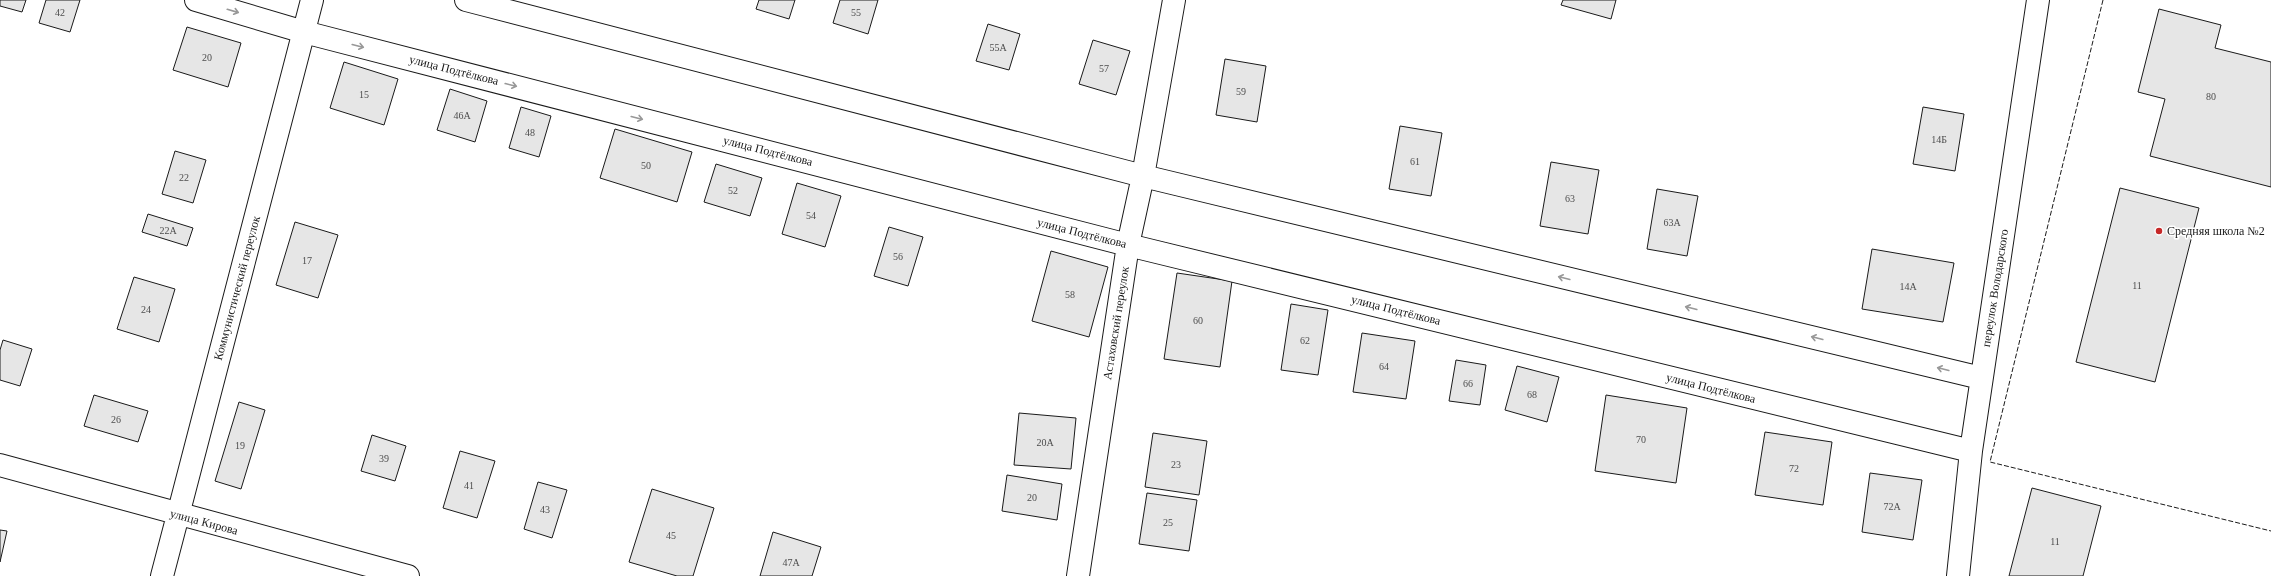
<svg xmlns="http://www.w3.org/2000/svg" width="2271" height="576" font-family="Georgia,serif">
<rect width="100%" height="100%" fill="#fff"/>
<path fill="#e6e6e6" stroke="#1a1a1a" d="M 0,0 L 26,0 L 22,12 L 0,6 Z
M 46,0 L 80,0 L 70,32 L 39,23 Z
M 759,0 L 795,0 L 789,19 L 756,9 Z
M 840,0 L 878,0 L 868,34 L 833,23 Z
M 1563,0 L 1616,0 L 1611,19 L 1561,5 Z
M 2159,9 L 2221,25 L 2215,48 L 2271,62 L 2271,187 L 2150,156 L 2165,99 L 2138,92 Z
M 988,24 L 1020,34 L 1009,70 L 976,61 Z
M 187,27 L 241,43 L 228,87 L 173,70 Z
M 1093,40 L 1130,51 L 1116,95 L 1079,84 Z
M 1225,59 L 1266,66 L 1257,122 L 1216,115 Z
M 344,62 L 398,79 L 384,125 L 330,108 Z
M 450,89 L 487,101 L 475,142 L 437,130 Z
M 521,107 L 551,116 L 539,157 L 509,148 Z
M 1923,107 L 1964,114 L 1955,171 L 1913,164 Z
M 1400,126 L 1442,133 L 1431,196 L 1389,189 Z
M 615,129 L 692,152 L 677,202 L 600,178 Z
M 175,151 L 206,160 L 193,203 L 162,194 Z
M 1551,162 L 1599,170 L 1588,234 L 1540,226 Z
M 716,164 L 762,178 L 750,216 L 704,202 Z
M 797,183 L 841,196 L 825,247 L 782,234 Z
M 2120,188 L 2199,208 L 2155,382 L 2076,362 Z
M 1657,189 L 1698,196 L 1687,256 L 1647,249 Z
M 148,214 L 193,228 L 187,246 L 142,232 Z
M 295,222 L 338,235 L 318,298 L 276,285 Z
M 889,227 L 923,237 L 908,286 L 874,276 Z
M 1872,249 L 1954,263 L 1943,322 L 1862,309 Z
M 1051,251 L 1108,267 L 1089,337 L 1032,321 Z
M 1177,273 L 1232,281 L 1220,367 L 1164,359 Z
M 134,277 L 175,289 L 159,342 L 117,329 Z
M 1291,304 L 1328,310 L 1318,375 L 1281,370 Z
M 1362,333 L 1415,341 L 1406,399 L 1353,392 Z
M 3,340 L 32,349 L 20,386 L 0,380 L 0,350 Z
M 1456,360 L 1486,365 L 1480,405 L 1449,401 Z
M 1517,366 L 1559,377 L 1547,422 L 1505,410 Z
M 94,395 L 148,411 L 138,442 L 84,426 Z
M 1606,395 L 1687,408 L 1676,483 L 1595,471 Z
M 239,402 L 265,410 L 241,489 L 215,481 Z
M 1019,413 L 1076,418 L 1071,469 L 1014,465 Z
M 1765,432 L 1832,442 L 1823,505 L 1755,495 Z
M 1153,433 L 1207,441 L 1199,495 L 1145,487 Z
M 372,435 L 406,446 L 395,481 L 361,471 Z
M 460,451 L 495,461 L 477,518 L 443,508 Z
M 1870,473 L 1922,480 L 1913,540 L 1862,532 Z
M 1007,475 L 1062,484 L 1057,520 L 1002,511 Z
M 538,482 L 567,490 L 552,538 L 524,529 Z
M 2032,488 L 2101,506 L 2083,576 L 2009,576 Z
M 652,489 L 714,508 L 693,576 L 677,576 L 629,562 Z
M 1147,493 L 1197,500 L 1189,551 L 1139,544 Z
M 0,530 L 7,531 L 0,562 Z
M 773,532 L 821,547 L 812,576 L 760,576 Z"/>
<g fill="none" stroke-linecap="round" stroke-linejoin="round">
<defs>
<path id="street" d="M 196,0 L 304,32 L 1128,245 L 1971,451
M 466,0 L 1143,176 L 1981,378
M 178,515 L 312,0
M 1078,576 L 1128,245 L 1143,176 L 1174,0
M 1958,576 L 1971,451 L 2038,0"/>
<path id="secondary" d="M 0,465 L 408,576
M 162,576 L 178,515"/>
</defs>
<use href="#street" stroke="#1a1a1a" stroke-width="24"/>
<use href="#secondary" stroke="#1a1a1a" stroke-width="24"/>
<use href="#street" stroke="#fff" stroke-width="22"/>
<use href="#secondary" stroke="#fff" stroke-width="22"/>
<path stroke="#1a1a1a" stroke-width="1" stroke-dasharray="5 2" stroke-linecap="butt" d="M 2103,0 L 1990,462 L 2271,531"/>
</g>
<defs><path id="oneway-shaft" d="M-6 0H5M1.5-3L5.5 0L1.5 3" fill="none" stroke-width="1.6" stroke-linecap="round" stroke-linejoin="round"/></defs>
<g stroke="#989898">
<use href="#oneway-shaft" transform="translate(233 11) rotate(16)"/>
<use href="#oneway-shaft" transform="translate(358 46) rotate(14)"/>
<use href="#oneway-shaft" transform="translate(511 85) rotate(14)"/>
<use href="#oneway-shaft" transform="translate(637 118) rotate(14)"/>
<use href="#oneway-shaft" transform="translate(1564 278) rotate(-166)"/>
<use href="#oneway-shaft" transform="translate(1691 308) rotate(-166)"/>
<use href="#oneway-shaft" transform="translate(1817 338) rotate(-166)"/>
<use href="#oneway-shaft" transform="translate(1943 369) rotate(-166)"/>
</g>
<circle fill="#c62828" stroke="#fff" stroke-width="1.5" cx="2159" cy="231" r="4"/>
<g text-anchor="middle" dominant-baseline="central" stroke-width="3" stroke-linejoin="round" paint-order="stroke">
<g font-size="10" fill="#4d4d4d">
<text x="60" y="12">42</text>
<text x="856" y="12">55</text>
<text x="998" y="47">55А</text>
<text x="207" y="57">20</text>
<text x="1104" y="68">57</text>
<text x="1241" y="91">59</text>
<text x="364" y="94">15</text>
<text x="2211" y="96">80</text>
<text x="462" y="115">46А</text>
<text x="530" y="132">48</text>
<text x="1939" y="139">14Б</text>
<text x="1415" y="161">61</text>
<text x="646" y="165">50</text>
<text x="184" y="177">22</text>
<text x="733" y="190">52</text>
<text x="1570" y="198">63</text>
<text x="811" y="215">54</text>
<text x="1672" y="222">63А</text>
<text x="168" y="230">22А</text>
<text x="898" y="256">56</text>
<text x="307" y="260">17</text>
<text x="2137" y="285">11</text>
<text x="1908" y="286">14А</text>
<text x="1070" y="294">58</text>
<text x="146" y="309">24</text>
<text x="1198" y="320">60</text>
<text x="1305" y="340">62</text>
<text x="1384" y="366">64</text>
<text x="1468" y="383">66</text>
<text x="1532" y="394">68</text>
<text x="116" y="419">26</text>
<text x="1641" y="439">70</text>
<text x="1045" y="442">20А</text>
<text x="240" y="445">19</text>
<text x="384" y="458">39</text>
<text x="1176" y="464">23</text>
<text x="1794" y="468">72</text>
<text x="469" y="485">41</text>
<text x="1032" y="497">20</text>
<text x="1892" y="506">72А</text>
<text x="545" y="509">43</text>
<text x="1168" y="522">25</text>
<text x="671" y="535">45</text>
<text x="2055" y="541">11</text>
<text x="791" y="562">47А</text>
</g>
<g font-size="12" fill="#1a1a1a" stroke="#fff">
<text transform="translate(454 70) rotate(14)">улица Подтёлкова</text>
<text transform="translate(768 151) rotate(14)">улица Подтёлкова</text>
<text transform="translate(1082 233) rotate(14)">улица Подтёлкова</text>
<text transform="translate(237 288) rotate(-75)">Коммунистический переулок</text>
<text transform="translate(1995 288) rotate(-81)">переулок Володарского</text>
<text transform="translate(1396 310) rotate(14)">улица Подтёлкова</text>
<text transform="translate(1116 323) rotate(-81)">Астаховский переулок</text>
<text transform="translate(1711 388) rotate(14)">улица Подтёлкова</text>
<text transform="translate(204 522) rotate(15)">улица Кирова</text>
</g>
<g font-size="12" fill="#1a1a1a" stroke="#fff" text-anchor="start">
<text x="2167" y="231">Средняя школа №2</text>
</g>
</g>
</svg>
